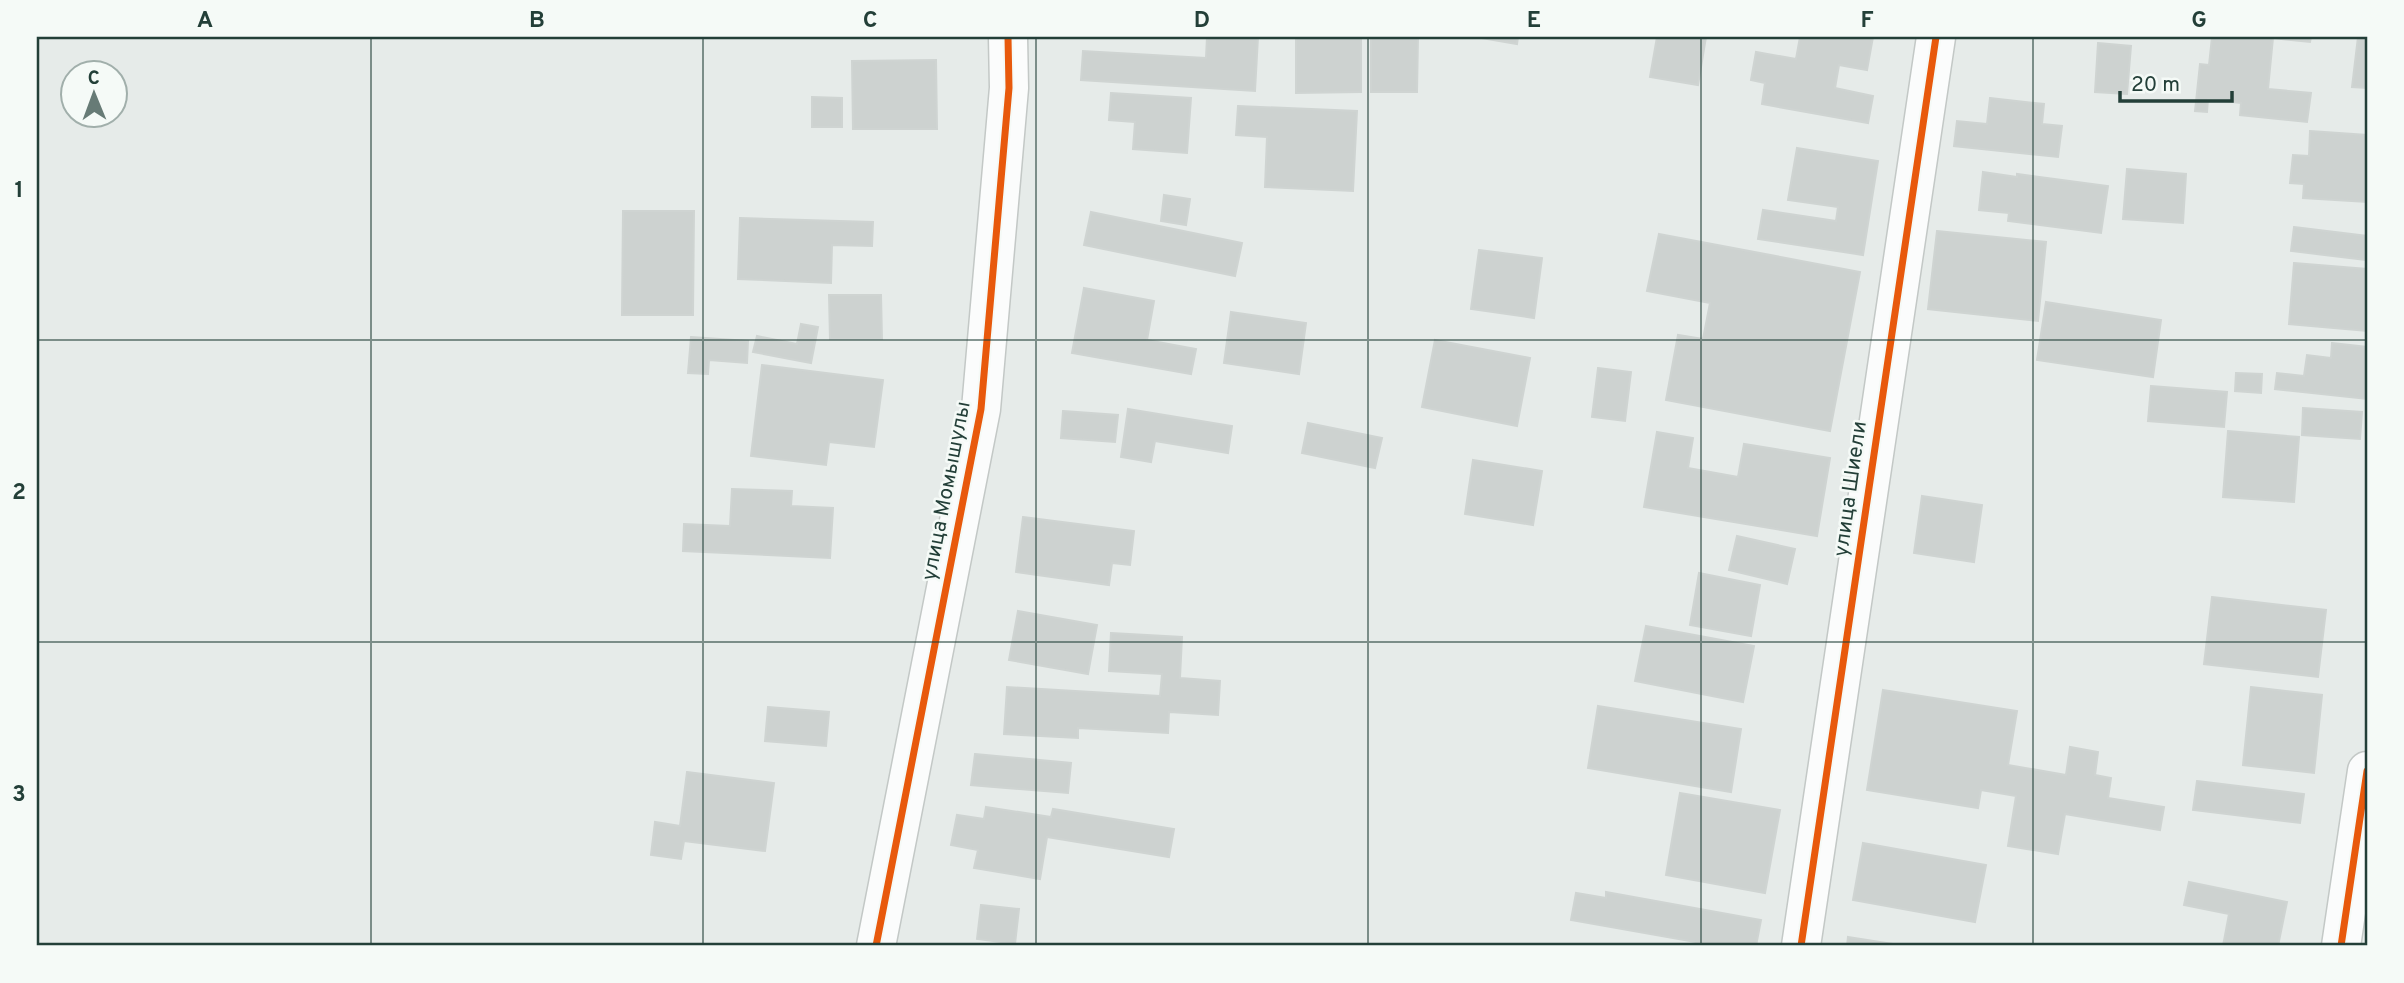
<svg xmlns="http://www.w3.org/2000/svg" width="2404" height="983" font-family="Overpass,sans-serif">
<rect width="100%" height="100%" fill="#e6ebe9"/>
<path fill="#cdd2d0" stroke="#cfd4d2" stroke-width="2" d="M 1207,37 L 1258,37 L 1255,91 L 1081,80 L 1083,51 L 1206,58 Z
M 1296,37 L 1361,37 L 1361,92 L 1296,93 Z
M 1371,37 L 1418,37 L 1417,92 L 1371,92 Z
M 1476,37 L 1518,37 L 1517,44 Z
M 1657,37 L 1706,37 L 1698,85 L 1650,77 Z
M 1800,37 L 1873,37 L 1867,70 L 1839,65 L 1835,88 L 1873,96 L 1868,123 L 1762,104 L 1765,83 L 1751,80 L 1756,52 L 1796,59 Z
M 2212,37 L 2311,37 L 2310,42 L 2273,38 L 2268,89 L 2311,93 L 2307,122 L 2240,115 L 2241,103 L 2208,99 L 2207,112 L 2195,111 L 2200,64 L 2209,65 Z
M 2358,37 L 2367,37 L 2367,88 L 2352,87 Z
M 2098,43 L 2131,46 L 2127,94 L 2095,92 Z
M 936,60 L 937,129 L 853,129 L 852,61 Z
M 1111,93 L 1191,98 L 1187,153 L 1133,149 L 1135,122 L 1109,120 Z
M 812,97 L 842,98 L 842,127 L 812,127 Z
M 1990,98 L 2044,104 L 2042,124 L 2062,126 L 2058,157 L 1954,146 L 1957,121 L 1987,124 Z
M 1238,106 L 1357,111 L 1353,191 L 1265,187 L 1267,137 L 1236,135 Z
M 2310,131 L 2367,135 L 2367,202 L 2303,198 L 2304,184 L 2290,183 L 2293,155 L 2309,156 Z
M 1797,148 L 1878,161 L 1863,255 L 1758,239 L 1763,210 L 1836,221 L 1838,207 L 1788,200 Z
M 2127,169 L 2186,174 L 2183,223 L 2123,219 Z
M 1983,172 L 2017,177 L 2017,174 L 2108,186 L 2101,233 L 2008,221 L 2009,213 L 1979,210 Z
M 1164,195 L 1190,199 L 1186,225 L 1161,221 Z
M 623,211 L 694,211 L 693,315 L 622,315 Z
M 1091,212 L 1242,243 L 1235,276 L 1084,245 Z
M 740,218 L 873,222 L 872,246 L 832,245 L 831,283 L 738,279 Z
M 2294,227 L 2367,236 L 2367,260 L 2291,251 Z
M 1937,231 L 2046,242 L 2038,321 L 1928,309 Z
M 1659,234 L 1860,272 L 1830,431 L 1666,400 L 1678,335 L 1703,339 L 1710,303 L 1647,291 Z
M 1479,250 L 1542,258 L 1534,318 L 1471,309 Z
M 2294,263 L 2367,269 L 2367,331 L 2289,324 Z
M 1084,288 L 1154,301 L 1147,340 L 1196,349 L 1191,374 L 1072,353 Z
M 829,295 L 881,295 L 882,339 L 830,339 Z
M 2046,302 L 2161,320 L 2153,377 L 2037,360 Z
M 1231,312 L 1306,323 L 1299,374 L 1224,363 Z
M 801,324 L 818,327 L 811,363 L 753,352 L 757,336 L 797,344 Z
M 691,337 L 748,341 L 747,363 L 709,360 L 708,374 L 688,373 Z
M 1435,340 L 1530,358 L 1517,426 L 1422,407 Z
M 2332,343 L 2367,347 L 2367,399 L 2275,389 L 2277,373 L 2304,376 L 2307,355 L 2331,358 Z
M 762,365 L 883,380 L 874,447 L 829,442 L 826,465 L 751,456 Z
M 1598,368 L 1631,372 L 1625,421 L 1592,417 Z
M 2236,373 L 2262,374 L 2261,393 L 2235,391 Z
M 2151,386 L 2227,392 L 2224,427 L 2148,421 Z
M 2303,408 L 2362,412 L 2360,439 L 2302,435 Z
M 1128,409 L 1232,426 L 1228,453 L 1155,441 L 1151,462 L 1121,457 Z
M 1063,411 L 1118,415 L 1115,442 L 1061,438 Z
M 1308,423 L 1382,438 L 1375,468 L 1302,453 Z
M 2228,431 L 2299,437 L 2294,502 L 2223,497 Z
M 1657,432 L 1693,438 L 1688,468 L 1738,477 L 1744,444 L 1830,458 L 1817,536 L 1644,507 Z
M 1473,460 L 1542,471 L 1533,525 L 1465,514 Z
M 732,489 L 792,491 L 791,506 L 833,508 L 830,558 L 683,551 L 684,524 L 730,526 Z
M 1922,496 L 1982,505 L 1974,562 L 1914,553 Z
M 1023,517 L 1134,531 L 1130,565 L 1112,563 L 1109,585 L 1016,572 Z
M 1737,536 L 1795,549 L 1787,584 L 1729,570 Z
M 1699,573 L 1760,585 L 1751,636 L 1690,625 Z
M 2212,597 L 2326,610 L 2318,677 L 2204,664 Z
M 1018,611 L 1097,625 L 1088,674 L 1009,660 Z
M 1646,626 L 1754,646 L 1743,702 L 1635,681 Z
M 1111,633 L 1182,637 L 1180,678 L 1220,681 L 1218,715 L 1169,712 L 1168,733 L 1078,728 L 1078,738 L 1004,734 L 1007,687 L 1160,696 L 1162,674 L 1109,671 Z
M 2251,687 L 2322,695 L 2314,773 L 2243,765 Z
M 1883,690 L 2017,711 L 2008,765 L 2066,775 L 2070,747 L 2098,752 L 2095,775 L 2111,778 L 2108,798 L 2164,807 L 2160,830 L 2065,814 L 2058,854 L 2008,846 L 2016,796 L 1981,790 L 1978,808 L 1867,790 Z
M 1598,706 L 1741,729 L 1731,792 L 1588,768 Z
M 768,707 L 829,712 L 826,746 L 765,741 Z
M 975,754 L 1071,763 L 1068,793 L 971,785 Z
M 687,772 L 774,783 L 765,851 L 684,841 L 681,859 L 651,855 L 655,822 L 680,826 Z
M 2197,781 L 2304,794 L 2300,823 L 2193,810 Z
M 1680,793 L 1780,810 L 1765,893 L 1666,875 Z
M 986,807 L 1051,817 L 1053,809 L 1174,829 L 1169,857 L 1047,837 L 1040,879 L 974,868 L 978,850 L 951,845 L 957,815 L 984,819 Z
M 1863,843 L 1986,865 L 1975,922 L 1853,900 Z
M 2189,882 L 2287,902 L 2278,946 L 2223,946 L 2229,914 L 2184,905 Z
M 1606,892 L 1761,920 L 1756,946 L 1718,946 L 1571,920 L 1576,893 L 1606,898 Z
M 981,905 L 1019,909 L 1015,944 L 977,939 Z
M 1848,937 L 1900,945 L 1900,946 L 1847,946 Z"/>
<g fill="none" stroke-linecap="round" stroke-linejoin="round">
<defs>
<path id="minor" d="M 876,946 L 981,409 L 1009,88 L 1008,37
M 1801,946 L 1936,37
M 2341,946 L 2367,771"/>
</defs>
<use href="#minor" stroke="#c3c8c6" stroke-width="41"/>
<use href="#minor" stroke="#fbfcfc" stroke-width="38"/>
<defs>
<path id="cycleway" d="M 876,946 L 981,409 L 1009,88 L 1008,37
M 1801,946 L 1936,37
M 2341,946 L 2367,771"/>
</defs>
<use href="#cycleway" stroke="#f5faf7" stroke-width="11"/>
<use href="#cycleway" stroke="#e8590c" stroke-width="7"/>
</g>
<path fill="none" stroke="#233f38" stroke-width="2" stroke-opacity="0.55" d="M 371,37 L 371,946M 703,37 L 703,946M 1036,37 L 1036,946M 1368,37 L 1368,946M 1701,37 L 1701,946M 2033,37 L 2033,946M 37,340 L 2367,340M 37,642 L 2367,642"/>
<g text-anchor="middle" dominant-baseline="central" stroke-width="5" stroke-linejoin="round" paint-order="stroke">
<g font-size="21" fill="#233f38" stroke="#f5faf7">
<text transform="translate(1851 489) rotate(-82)">улица Шиели</text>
<text transform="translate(947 491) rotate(-79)">улица Момышулы</text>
</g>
</g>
<rect width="2404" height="983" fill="none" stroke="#f5faf7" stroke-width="77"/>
<g transform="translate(94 94) rotate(359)"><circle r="33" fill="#f5faf7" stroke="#a1afab" stroke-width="2"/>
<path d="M0-5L12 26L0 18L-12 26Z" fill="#677b76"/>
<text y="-10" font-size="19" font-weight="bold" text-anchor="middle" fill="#233f38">С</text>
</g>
<path d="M2120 91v10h112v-10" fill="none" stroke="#233f38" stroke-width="3.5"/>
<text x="2131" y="91" font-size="21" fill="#233f38" stroke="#f5faf7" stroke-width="5" paint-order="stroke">20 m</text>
<rect x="38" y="38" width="2328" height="906" fill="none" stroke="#233f38" stroke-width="2.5"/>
<g font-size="23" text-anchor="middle" font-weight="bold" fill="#233f38">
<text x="205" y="27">A</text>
<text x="537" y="27">B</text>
<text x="870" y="27">C</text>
<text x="1202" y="27">D</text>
<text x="1534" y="27">E</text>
<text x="1867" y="27">F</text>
<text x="2199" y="27">G</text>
<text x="19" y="197">1</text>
<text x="19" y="499">2</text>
<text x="19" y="801">3</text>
</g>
</svg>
